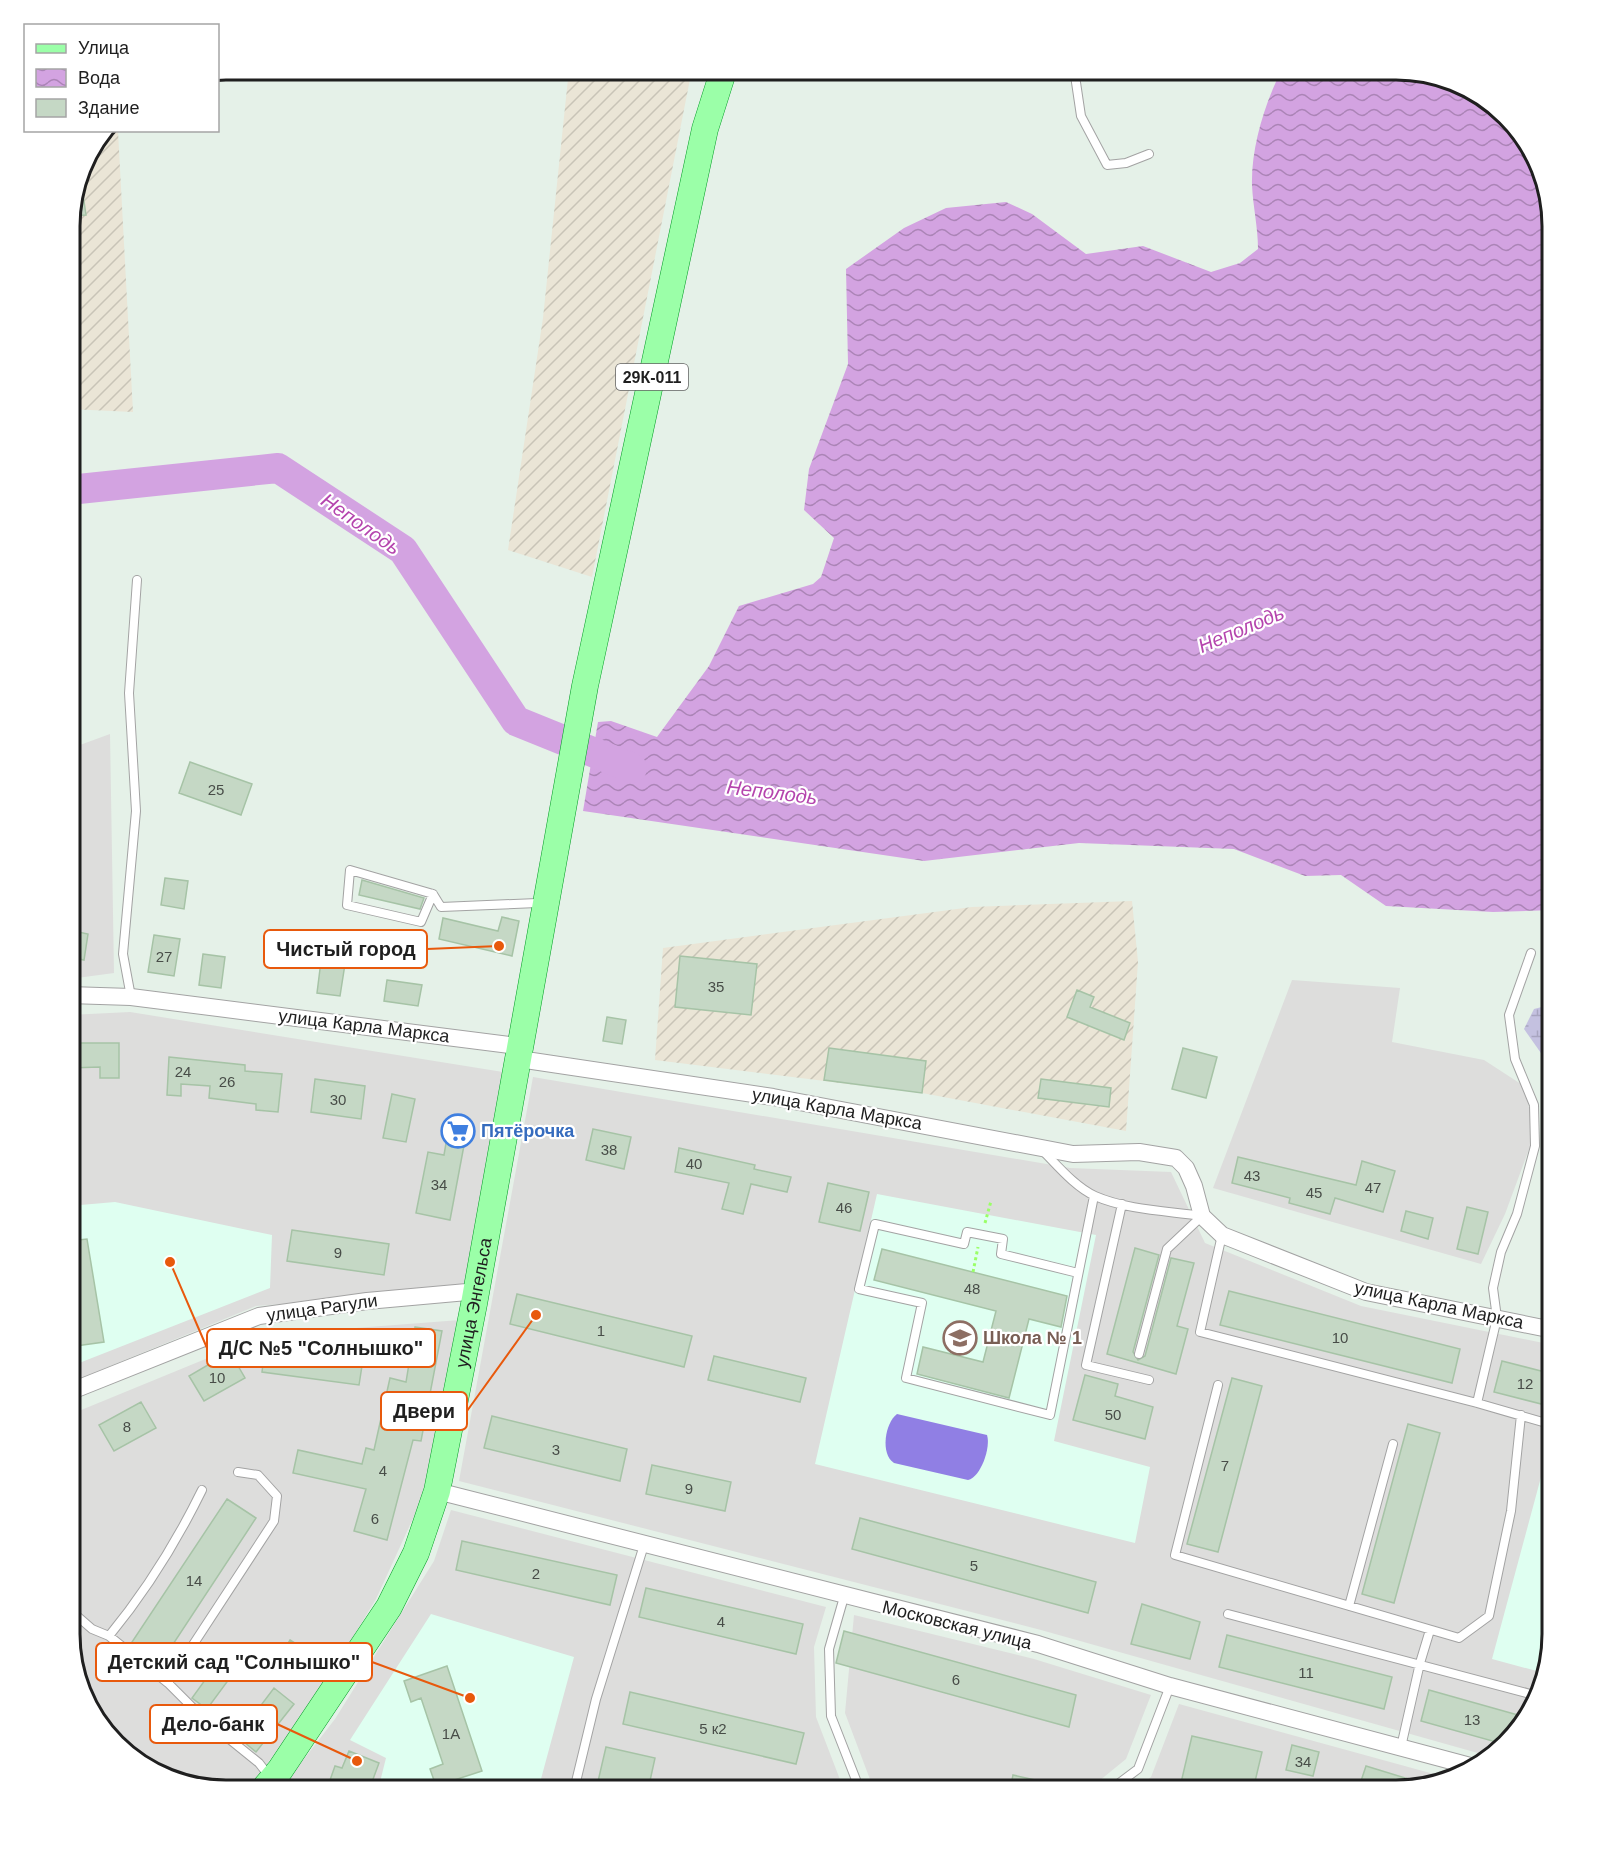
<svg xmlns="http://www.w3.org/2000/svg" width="1622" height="1859" font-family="Arial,sans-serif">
<defs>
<pattern id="industrial-furrows" width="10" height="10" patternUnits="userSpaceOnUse" patternTransform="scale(1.5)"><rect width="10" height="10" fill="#eae5d6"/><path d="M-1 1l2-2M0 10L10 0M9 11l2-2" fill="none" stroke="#c8c4b7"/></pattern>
<pattern id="wetland-marsh" width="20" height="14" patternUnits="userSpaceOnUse" patternTransform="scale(1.5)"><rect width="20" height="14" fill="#c4c1e0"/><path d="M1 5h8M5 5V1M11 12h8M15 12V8" fill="none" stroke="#a8a5c0"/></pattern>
<pattern id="water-waves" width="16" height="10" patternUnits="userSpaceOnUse" patternTransform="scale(1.5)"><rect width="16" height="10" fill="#d3a3e1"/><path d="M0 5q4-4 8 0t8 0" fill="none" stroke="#ab84b6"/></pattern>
</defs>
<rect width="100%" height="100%" fill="#e5f1e8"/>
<path fill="#dddddc" d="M 110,734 L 114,973 L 69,979 L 69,749 Z
M 1292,980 L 1400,988 L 1392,1042 L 1484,1060 L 1524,1086 L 1535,1133 L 1505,1214 L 1481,1264 L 1213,1188 Z
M 130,1012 L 503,1072 L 465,1290 L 256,1306 L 69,1383 L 69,1015 Z
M 533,1077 L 1070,1168 L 1171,1172 L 1205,1243 L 1361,1306 L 1553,1345 L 1553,1634 L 1537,1703 L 1492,1757 L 1041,1630 L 459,1481 Z
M 460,1320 L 427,1488 L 376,1599 L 320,1691 L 248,1790 L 225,1790 L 156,1774 L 101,1728 L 77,1684 L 69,1634 L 69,1415 L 264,1335 Z
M 451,1510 L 826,1607 L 814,1647 L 816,1717 L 844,1790 L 280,1790 L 335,1719 L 434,1561 Z
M 854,1615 L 1034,1659 L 1151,1695 L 1126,1759 L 1088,1790 L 874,1790 L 845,1713 Z
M 1179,1704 L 1452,1779 L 1397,1790 L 1134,1790 L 1151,1777 Z"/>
<path fill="url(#industrial-furrows)" d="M 569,69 L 692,69 L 592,577 L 508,550 L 543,318 Z
M 105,131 L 118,131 L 133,412 L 69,409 L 69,215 L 85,157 Z
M 1132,901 L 1138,962 L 1126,1131 L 922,1093 L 655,1060 L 663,948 L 972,907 Z"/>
<path fill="#dffff1" d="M 877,1194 L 1096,1235 L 1054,1441 L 1150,1467 L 1135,1543 L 815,1464 Z
M 115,1202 L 272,1235 L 270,1288 L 69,1367 L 69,1206 Z
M 1544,1466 L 1553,1468 L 1553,1634 L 1544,1673 L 1492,1659 Z
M 431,1614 L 574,1657 L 538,1790 L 378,1790 L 386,1758 L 350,1740 Z"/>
<path fill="url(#wetland-marsh)" d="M 1553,1004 L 1553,1054 L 1543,1056 L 1524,1029 L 1534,1009 Z"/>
<path fill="#907fe4" d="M 897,1414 L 987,1435 C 991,1447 981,1477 968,1480 L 894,1463 C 880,1454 885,1423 897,1414 Z"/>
<path fill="url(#water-waves)" d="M 1282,69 L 1406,69 L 1466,85 L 1521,131 L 1545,176 L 1553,225 L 1553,910 L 1493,912 L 1386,906 L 1341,875 L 1305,876 L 1234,849 L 1079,843 L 924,861 L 583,811 L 598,722 L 611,721 L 657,737 L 709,666 L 739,606 L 813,584 L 821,577 L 834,538 L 804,510 L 809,469 L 848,364 L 846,269 L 904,228 L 946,208 L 1006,202 L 1032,214 L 1086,254 L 1143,246 L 1211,272 L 1240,263 L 1258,249 C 1258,227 1253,207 1252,185 C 1251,147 1265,103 1282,69 Z"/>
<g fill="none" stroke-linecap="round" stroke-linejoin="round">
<path stroke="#d3a3e1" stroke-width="30" d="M 69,490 L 278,468 L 403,550 L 516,721 L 632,768"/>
</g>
<path fill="#c5d8c5" stroke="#a6c3a6" stroke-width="1.5" d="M 80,174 L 86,215 L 69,216 L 69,215 Z
M 190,762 L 252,784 L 241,815 L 179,793 Z
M 165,878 L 188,881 L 184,909 L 161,905 Z
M 362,880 L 424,898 L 420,909 L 359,895 Z
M 502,917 L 519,921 L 512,956 L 439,939 L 443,918 L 498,931 Z
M 69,930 L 88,934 L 84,960 L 69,957 Z
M 154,935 L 180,939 L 174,976 L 148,972 Z
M 203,954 L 225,957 L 221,988 L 199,985 Z
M 680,956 L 757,964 L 751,1015 L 675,1007 Z
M 321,961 L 345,964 L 340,996 L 317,993 Z
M 387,980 L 422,985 L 418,1006 L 384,1001 Z
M 1077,990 L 1094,997 L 1090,1007 L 1130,1023 L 1124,1040 L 1067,1017 Z
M 607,1017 L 626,1020 L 622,1044 L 603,1041 Z
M 69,1043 L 119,1043 L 119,1078 L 100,1078 L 100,1067 L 69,1068 Z
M 829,1048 L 926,1061 L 922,1093 L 824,1080 Z
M 1183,1048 L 1217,1057 L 1206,1098 L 1172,1089 Z
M 169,1057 L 245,1065 L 245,1071 L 282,1074 L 278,1112 L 256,1110 L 256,1104 L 209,1098 L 210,1086 L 181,1084 L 181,1096 L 167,1095 Z
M 315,1079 L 365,1086 L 361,1119 L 311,1112 Z
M 1041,1079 L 1111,1088 L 1109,1107 L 1038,1098 Z
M 392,1094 L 415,1099 L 406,1142 L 383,1138 Z
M 450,1120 L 468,1124 L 450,1220 L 416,1213 L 428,1152 L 444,1155 Z
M 593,1129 L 631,1137 L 624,1169 L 586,1160 Z
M 679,1148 L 755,1165 L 754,1169 L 791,1177 L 787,1192 L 751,1184 L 743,1214 L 722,1209 L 729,1183 L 675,1172 Z
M 1238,1157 L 1356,1185 L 1362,1161 L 1395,1171 L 1383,1212 L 1335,1198 L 1330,1214 L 1289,1203 L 1290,1198 L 1232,1183 Z
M 828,1183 L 869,1192 L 860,1231 L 819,1222 Z
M 1467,1207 L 1488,1212 L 1478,1254 L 1457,1249 Z
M 1406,1211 L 1433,1218 L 1428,1239 L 1401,1231 Z
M 292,1230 L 389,1244 L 384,1275 L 287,1261 Z
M 87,1239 L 104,1342 L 69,1347 L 69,1241 Z
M 1135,1248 L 1159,1255 L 1133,1352 L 1138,1360 L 1145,1356 L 1171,1258 L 1194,1263 L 1177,1326 L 1188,1329 L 1176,1374 L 1107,1354 Z
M 882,1249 L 1067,1296 L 1061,1327 L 1029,1319 L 1009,1398 L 917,1374 L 923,1347 L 983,1362 L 996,1311 L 874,1280 Z
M 1229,1291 L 1460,1349 L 1452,1383 L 1220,1325 Z
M 517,1294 L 692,1336 L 684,1367 L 510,1324 Z
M 415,1327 L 442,1331 L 421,1441 L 413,1440 L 387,1540 L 354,1531 L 366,1489 L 293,1473 L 298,1450 L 362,1464 L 366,1448 L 374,1450 L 390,1378 L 406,1382 Z
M 266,1340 L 364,1353 L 359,1385 L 262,1372 Z
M 230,1352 L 245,1378 L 204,1401 L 189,1376 Z
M 714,1356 L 806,1378 L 800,1402 L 708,1380 Z
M 1502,1361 L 1553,1374 L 1553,1407 L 1494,1392 Z
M 1085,1375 L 1118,1384 L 1115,1396 L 1153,1407 L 1145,1439 L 1073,1420 Z
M 1232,1378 L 1262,1386 L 1218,1552 L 1187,1544 Z
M 141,1402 L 156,1428 L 114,1451 L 99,1425 Z
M 492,1416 L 627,1449 L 620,1481 L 484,1448 Z
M 1408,1424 L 1440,1433 L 1394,1603 L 1362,1594 Z
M 652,1465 L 731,1482 L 725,1511 L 646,1494 Z
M 227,1499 L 256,1518 L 162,1661 L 132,1642 Z
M 860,1518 L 1096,1582 L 1088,1613 L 852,1549 Z
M 462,1541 L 617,1575 L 610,1605 L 456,1570 Z
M 646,1588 L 803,1624 L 796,1654 L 639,1617 Z
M 1142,1604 L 1200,1622 L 1190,1659 L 1131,1644 Z
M 844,1631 L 1076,1695 L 1069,1727 L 836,1663 Z
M 1227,1635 L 1392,1677 L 1384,1709 L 1219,1667 Z
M 290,1640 L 315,1656 L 302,1676 L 278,1660 Z
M 226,1651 L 241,1663 L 207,1709 L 192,1698 Z
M 447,1666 L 482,1771 L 436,1786 L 430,1769 L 443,1764 L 421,1698 L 411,1702 L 404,1681 Z
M 274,1688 L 294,1704 L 256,1752 L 244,1742 L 256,1726 L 249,1721 Z
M 1429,1690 L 1525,1717 L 1503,1744 L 1421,1721 Z
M 630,1692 L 804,1733 L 796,1764 L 623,1724 Z
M 1192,1736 L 1262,1752 L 1253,1790 L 1192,1790 L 1180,1787 Z
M 1292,1745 L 1319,1752 L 1313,1776 L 1286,1770 Z
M 606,1747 L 655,1758 L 648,1790 L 596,1790 Z
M 349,1751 L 379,1763 L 369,1790 L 347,1790 L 329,1783 L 335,1766 L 342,1768 Z
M 1366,1766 L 1428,1785 L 1397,1790 L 1358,1790 Z
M 1013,1775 L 1053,1784 L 1052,1790 L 1010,1790 Z"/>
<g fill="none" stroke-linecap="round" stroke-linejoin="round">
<defs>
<path id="lane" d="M 1074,69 L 1081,116 L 1107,165 L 1126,163 L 1149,154
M 433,894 L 421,922 L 347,905 L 350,870 L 433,894 L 441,907 L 537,903 L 540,909
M 1531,953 L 1509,1015 L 1515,1059 L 1534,1105 L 1535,1146 L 1517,1214 L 1501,1252 L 1493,1288 L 1497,1318 L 1477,1403 L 1553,1425
M 131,997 L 123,954 L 136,811 L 129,693 L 137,580
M 1042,1150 C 1057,1165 1075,1187 1095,1196 C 1127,1210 1168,1211 1202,1216
M 1122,1204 L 1086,1365 L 1149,1380
M 1222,1235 L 1200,1332 L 1477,1403
M 1078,1273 L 1001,1254 L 1003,1239 L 967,1232 L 964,1244 L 875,1224 L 859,1289 L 922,1303 L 906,1378 L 1050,1415 L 1094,1196
M 1139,1354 L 1167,1249 L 1202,1216
M 1218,1385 L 1175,1555 L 1459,1638 L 1489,1616 L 1511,1511 L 1521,1415
M 844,1597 L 829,1649 L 831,1716 L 860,1790
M 1349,1606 L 1393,1444
M 69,1609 L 92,1629 L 109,1636 L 168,1683 L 202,1717 L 259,1763 L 269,1776
M 1228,1614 L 1538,1696
M 109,1636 C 146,1591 176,1543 202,1490
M 168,1683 L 274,1521 L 277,1496 L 258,1475 L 238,1472
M 1401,1747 L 1420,1663 L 1430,1630
M 574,1790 L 596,1699 L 644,1545
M 1110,1790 L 1138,1769 L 1170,1686"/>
<path id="street" d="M 69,995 L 131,997 L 510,1045 L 519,1059 L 773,1097 L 1073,1154 L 1139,1152 L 1176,1158 L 1186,1168 L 1194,1186 L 1202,1216 L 1222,1235 L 1366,1292 L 1553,1330
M 69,1392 L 259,1316 L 367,1301 L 467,1292 L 474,1304
M 437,1491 L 1038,1644 L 1170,1686 L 1474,1767"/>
<g id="primary">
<path id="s1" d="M 263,1790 L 280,1770 L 389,1607 L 416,1553 L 437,1491 L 474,1304 L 585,686 L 705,129 L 724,69"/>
</g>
</defs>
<use href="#lane" stroke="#a3a3a3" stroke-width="10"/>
<use href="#street" stroke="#a3a3a3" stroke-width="18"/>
<use href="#primary" stroke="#009a24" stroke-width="27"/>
<path stroke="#9aff67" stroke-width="3" stroke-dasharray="3 3" stroke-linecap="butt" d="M 985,1223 L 991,1201
M 973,1272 L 978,1247"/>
<use href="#lane" stroke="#fff" stroke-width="8"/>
<use href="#street" stroke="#fff" stroke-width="16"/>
<use href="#primary" stroke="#9bffa8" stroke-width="26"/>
</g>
<defs>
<symbol id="supermarket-ring" viewBox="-11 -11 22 22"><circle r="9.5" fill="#fff" stroke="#3f7fe0" stroke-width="1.5"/><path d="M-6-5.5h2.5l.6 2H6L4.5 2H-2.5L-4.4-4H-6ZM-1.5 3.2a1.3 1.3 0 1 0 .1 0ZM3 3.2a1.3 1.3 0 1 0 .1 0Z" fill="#3f7fe0"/></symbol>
<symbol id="school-ring" viewBox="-11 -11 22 22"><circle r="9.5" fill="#fff" stroke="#8d6e63" stroke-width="1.5"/><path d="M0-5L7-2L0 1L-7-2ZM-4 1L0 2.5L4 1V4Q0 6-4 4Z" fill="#8d6e63"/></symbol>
</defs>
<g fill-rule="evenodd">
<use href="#supermarket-ring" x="439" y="1112" width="38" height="38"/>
<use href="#school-ring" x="941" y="1319" width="38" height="38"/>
</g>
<g text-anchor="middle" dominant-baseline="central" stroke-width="4.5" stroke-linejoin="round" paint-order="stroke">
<g font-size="15" fill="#484d48">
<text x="216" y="789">25</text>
<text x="164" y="956">27</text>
<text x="716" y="986">35</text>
<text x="183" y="1071">24</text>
<text x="227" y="1081">26</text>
<text x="338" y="1099">30</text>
<text x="609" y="1149">38</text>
<text x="694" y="1163">40</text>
<text x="1252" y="1175">43</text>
<text x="439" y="1184">34</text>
<text x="1373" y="1187">47</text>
<text x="1314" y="1192">45</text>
<text x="844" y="1207">46</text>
<text x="338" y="1252">9</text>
<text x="972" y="1288">48</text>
<text x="601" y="1330">1</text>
<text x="1340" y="1337">10</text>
<text x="217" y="1377">10</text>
<text x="1525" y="1383">12</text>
<text x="1113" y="1414">50</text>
<text x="127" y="1426">8</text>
<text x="556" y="1449">3</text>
<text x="1225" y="1465">7</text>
<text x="383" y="1470">4</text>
<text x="689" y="1488">9</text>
<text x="375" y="1518">6</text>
<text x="974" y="1565">5</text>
<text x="536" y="1573">2</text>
<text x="194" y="1580">14</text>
<text x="721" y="1621">4</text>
<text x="1306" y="1672">11</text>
<text x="956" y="1679">6</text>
<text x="1472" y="1719">13</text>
<text x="713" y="1728">5 к2</text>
<text x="451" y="1733">1А</text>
<text x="1303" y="1761">34</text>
</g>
<rect fill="#fff" stroke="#626262" stroke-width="1.5" x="616" y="364" width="72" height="26" rx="4.5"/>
<g font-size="16" font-weight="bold" fill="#1f1f1f">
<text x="652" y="377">29К-011</text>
</g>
<g font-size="18" fill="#1f1f1f" stroke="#fff">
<text transform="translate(364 1026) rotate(7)">улица Карла Маркса</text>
<text transform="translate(837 1109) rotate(10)">улица Карла Маркса</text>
<text stroke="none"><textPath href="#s1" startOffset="540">улица Энгельса</textPath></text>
<text transform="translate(1439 1305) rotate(12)">улица Карла Маркса</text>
<text transform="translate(322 1308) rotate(-8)">улица Рагули</text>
<text transform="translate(957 1625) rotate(14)">Московская улица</text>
</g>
<g font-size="18" font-weight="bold" fill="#366cbe" stroke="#fff" text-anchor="start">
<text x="481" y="1131">Пятёрочка</text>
</g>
<g font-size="18" font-weight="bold" fill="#785e54" stroke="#fff" text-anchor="start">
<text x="983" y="1338">Школа № 1</text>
</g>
<g font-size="20" font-style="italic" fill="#b545ae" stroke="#fff">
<text transform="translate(361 524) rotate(35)">Неполодь</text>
<text transform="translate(1241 629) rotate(-23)">Неполодь</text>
<text transform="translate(772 792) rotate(7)">Неполодь</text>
</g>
</g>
<path d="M0 0H1622V1859H0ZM226 80H1396A146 146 0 0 1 1542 226V1634A146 146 0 0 1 1396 1780H226A146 146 0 0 1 80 1634V226A146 146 0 0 1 226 80Z" fill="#fff" fill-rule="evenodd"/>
<path fill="none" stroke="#1f1f1f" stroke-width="3" d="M226 80H1396A146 146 0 0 1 1542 226V1634A146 146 0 0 1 1396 1780H226A146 146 0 0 1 80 1634V226A146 146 0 0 1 226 80Z"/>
<path fill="none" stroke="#e8590c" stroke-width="2" d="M499 946L427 949M170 1262L207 1348M536 1315L467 1411M470 1698L372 1662M357 1761L277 1724"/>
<g fill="#e8590c" stroke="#fff" stroke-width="2">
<circle cx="499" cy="946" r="6"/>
<circle cx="170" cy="1262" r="6"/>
<circle cx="536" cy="1315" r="6"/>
<circle cx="470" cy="1698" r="6"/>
<circle cx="357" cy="1761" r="6"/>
</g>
<g fill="#fff" stroke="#e8590c" stroke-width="2">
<rect x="264" y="930" width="163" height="38" rx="6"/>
<rect x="207" y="1329" width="228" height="38" rx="6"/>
<rect x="381" y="1392" width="86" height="38" rx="6"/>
<rect x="96" y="1643" width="276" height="38" rx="6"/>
<rect x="150" y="1705" width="127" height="38" rx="6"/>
</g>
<g font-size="20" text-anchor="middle" font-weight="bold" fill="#1f1f1f">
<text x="346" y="956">Чистый город</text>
<text x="321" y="1355">Д/С №5 "Солнышко"</text>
<text x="424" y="1418">Двери</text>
<text x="234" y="1669">Детский сад "Солнышко"</text>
<text x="213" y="1731">Дело-банк</text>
</g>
<rect x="24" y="24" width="195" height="108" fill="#ffffff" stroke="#a5a5a5" stroke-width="1.5"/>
<rect x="36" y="44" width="30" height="9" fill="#9bffa8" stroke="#a5a5a5" stroke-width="1.5"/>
<text x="78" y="54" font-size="18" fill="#1f1f1f">Улица</text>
<rect x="36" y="69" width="30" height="18" fill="url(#water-waves)" stroke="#a5a5a5" stroke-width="1.5"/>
<text x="78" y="84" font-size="18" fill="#1f1f1f">Вода</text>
<rect x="36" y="99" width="30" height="18" fill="#c5d8c5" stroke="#a5a5a5" stroke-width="1.5"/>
<text x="78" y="114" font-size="18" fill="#1f1f1f">Здание</text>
</svg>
